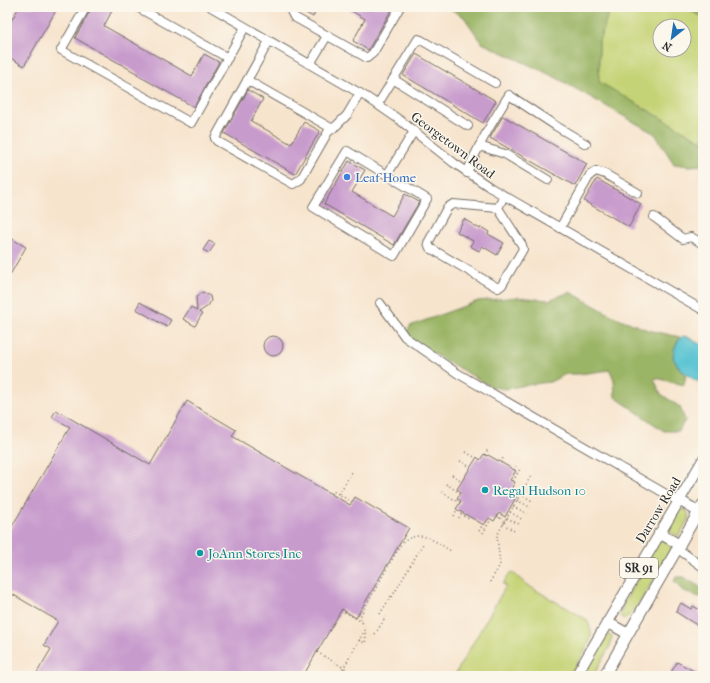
<svg xmlns="http://www.w3.org/2000/svg" width="710" height="683" font-family="'IM FELL French Canon',serif">
<rect width="100%" height="100%" fill="#fbf7ec"/>
<filter id="ink" filterUnits="userSpaceOnUse"><feTurbulence type="fractalNoise" baseFrequency=".025" numOctaves="2"/><feDisplacementMap in="SourceGraphic" scale="8" xChannelSelector="R" yChannelSelector="G"/><feConvolveMatrix kernelMatrix="1 2 1 2 8 2 1 2 1" color-interpolation-filters="sRGB"/></filter>
<filter id="wash" filterUnits="userSpaceOnUse"><feTurbulence type="fractalNoise" baseFrequency=".012" numOctaves="4" result="noise"/><feDisplacementMap in="SourceGraphic" scale="16" xChannelSelector="R" yChannelSelector="G"/><feGaussianBlur stdDeviation="0.9" result="paint"/><feColorMatrix in="noise" values="0 0 0 0 0 0 0 0 0 0 0 0 0 0 0 0 0 1.4 0 .05"/><feComposite in="paint" operator="in"/></filter>
<g filter="url(#wash)">
<rect width="100%" height="100%" fill="#f7e4cd"/>
<path fill="#c4d375" stroke="#787f50" fill-rule="evenodd" d="M 610,7 L 682,7 L 703,17 L 703,142 L 598,82 L 599,41 ZM 660,26 L 684,26 L 684,50 L 660,50 Z
M 682,509 L 687,510 L 689,518 L 680,534 L 677,536 L 670,532 L 668,527 L 678,511 Z
M 663,540 L 669,543 L 671,549 C 663,562 636,615 624,619 L 620,616 L 623,604 L 659,541 Z
M 512,572 L 527,585 L 586,619 C 589,624 592,631 591,637 C 589,647 575,666 569,676 L 454,676 L 506,586 L 503,584 L 509,574 Z
M 608,634 L 612,637 L 610,646 L 593,676 L 581,676 Z"/>
<path fill="#9bb566" stroke="#637048" d="M 447,7 L 610,7 L 599,41 L 599,82 L 703,142 L 703,165 L 689,166 L 674,164 L 655,134 L 555,77 L 482,43 L 464,17 Z
M 682,7 L 703,7 L 703,17 Z
M 570,292 L 613,316 L 648,330 L 680,337 L 675,347 L 673,358 L 680,369 L 686,374 L 684,385 L 656,378 L 654,379 L 661,394 L 680,407 L 685,420 L 679,431 L 664,431 L 615,397 L 614,380 L 610,370 L 579,374 L 566,374 L 550,382 L 526,385 L 505,389 L 492,387 L 405,337 L 410,326 L 478,301 L 517,297 L 549,300 Z
M 676,577 L 684,577 L 703,589 L 703,598 L 684,592 L 674,582 Z"/>
<path fill="#58c3d2" stroke="#42777e" d="M 683,336 L 688,337 L 703,346 L 703,384 C 689,377 681,372 673,358 C 673,350 677,340 683,336 Z"/>
<g id="blocks">
<path fill="#c89bcd" d="M 19,7 L 58,7 L 24,66 L 7,56 L 7,28 Z
M 92,7 L 114,7 L 104,26 L 192,76 L 204,54 L 219,62 L 194,107 L 137,75 L 138,74 L 75,38 Z
M 295,7 L 318,7 L 313,17 Z
M 345,7 L 393,7 L 368,50 L 353,41 L 365,19 Z
M 416,54 L 496,101 L 483,123 L 403,75 Z
M 248,90 L 263,99 L 251,121 L 291,144 L 304,122 L 320,131 L 295,174 L 224,133 Z
M 503,116 L 587,164 L 575,186 L 490,138 Z
M 349,161 L 365,170 L 352,192 L 392,216 L 405,194 L 419,202 L 394,245 L 324,204 Z
M 597,179 L 641,204 L 629,227 L 584,201 Z
M 464,219 L 480,229 L 481,227 L 489,232 L 488,234 L 504,243 L 497,255 L 482,246 L 479,251 L 470,246 L 473,241 L 457,232 Z
M 7,236 L 26,247 L 7,280 Z
M 209,241 L 215,244 L 209,253 L 203,250 Z
M 203,292 L 210,296 L 211,301 L 208,306 L 199,312 L 202,314 L 195,326 L 183,319 L 191,307 L 197,311 L 196,298 L 199,294 Z
M 140,302 L 171,320 L 167,327 L 136,309 Z
M263 346a10 10 0 1 1 20 0a10 10 0 1 1-20 0Z
M 187,401 L 236,430 L 232,436 L 350,505 L 355,497 L 409,528 L 356,618 L 342,609 L 303,676 L 35,676 L 51,649 L 44,645 L 58,621 L 7,591 L 7,535 L 70,427 L 52,417 L 56,410 L 150,465 Z
M 484,454 L 487,456 L 488,455 L 516,471 L 510,480 L 515,482 L 508,495 L 515,499 L 505,517 L 499,513 L 494,521 L 489,518 L 484,525 L 456,509 L 461,501 L 457,499 L 461,492 L 457,489 L 477,457 L 480,460 Z
M 681,603 L 691,609 L 693,606 L 700,610 L 699,613 L 703,615 L 703,629 L 676,612 Z
M 677,662 L 703,676 L 669,676 Z"/>
</g>
</g>
<g filter="url(#ink)">
<use href="#blocks" fill-opacity="0" stroke="#726c64" stroke-width="1"/>
<g fill="none" stroke-linecap="round" stroke-linejoin="round">
<defs>
<path id="minor" d="M 86,7 L 61,50 L 191,123 L 245,27
M 137,7 L 228,58
M 211,7 L 368,98 L 401,121 L 454,163 L 491,188 L 703,310
M 289,7 L 294,17 L 367,58 L 373,53 L 400,7
M 269,41 L 215,138 L 217,141 L 293,184 L 301,179 L 328,132 L 336,126 L 347,115 L 360,93
M 310,64 L 327,36
M 393,79 L 468,126
M 247,80 L 331,128
M 378,104 L 418,39 L 421,40 L 495,83
M 479,146 L 505,154 L 548,180
M 467,173 C 478,145 493,121 509,95 L 556,126 L 586,144
M 387,175 L 347,151 L 313,207 L 394,256 L 427,199 L 387,175 L 414,131
M 498,208 L 453,204 L 447,208 L 428,243 L 430,248 L 498,288 L 502,285 L 523,249 L 522,245 L 498,208 L 504,196
M 654,217 L 683,239 L 691,237 L 703,244
M 560,228 L 590,175 L 596,171 L 605,174 L 638,193
M 380,303 L 405,337 L 457,373 L 678,501
M 678,549 L 703,567"/>
<path id="major" d="M 679,500 L 699,512
M 659,533 L 680,545
M 607,622 L 628,634
M 576,676 L 703,460
M 604,676 L 703,504"/>
</defs>
<use href="#minor" stroke="#726c64" stroke-width="10"/>
<use href="#major" stroke="#726c64" stroke-width="12"/>
<path stroke="#726c64" stroke-width="1.5" stroke-dasharray="1 3" stroke-linecap="butt" d="M 466,452 L 476,458
M 485,455 L 488,449
M 460,461 L 471,467
M 501,463 L 503,458
M 514,470 L 516,466
M 452,475 L 462,481
M 513,481 L 520,469
M 446,484 L 460,493
M 442,492 L 460,503
M 509,493 L 518,498
M 332,494 L 333,491 L 352,502
M 339,494 L 352,472
M 520,494 L 534,502
M 517,500 L 531,508
M 513,506 L 527,514
M 510,512 L 523,520
M 454,516 L 457,509
M 497,516 L 505,521
M 459,518 L 461,514 L 469,519 L 470,517
M 499,518 L 502,514
M 507,518 L 521,525
M 503,524 L 516,532
M 479,531 L 483,524
M 483,533 L 491,519
M 490,582 L 500,565 L 497,535 L 531,476
M 392,597 L 423,544
M 341,610 L 362,622
M 380,614 L 391,596
M 375,634 L 386,617
M 359,640 L 365,643 L 366,639 L 365,630
M 317,652 L 356,675
M 339,676 L 365,630 L 361,619 L 361,614 L 401,544 C 420,527 434,541 451,551"/>
<use href="#minor" stroke="#fff" stroke-width="8"/>
<use href="#major" stroke="#fff" stroke-width="10"/>
</g>
</g>
<circle fill="#3f7fe0" stroke="#fbf7ec" stroke-width="1.5" cx="347" cy="177" r="4"/>
<g fill="#0f9aa8" stroke="#fbf7ec" stroke-width="1.5">
<circle cx="485" cy="490" r="4"/>
<circle cx="200" cy="553" r="4"/>
</g>
<g text-anchor="middle" dominant-baseline="central" stroke-width="3" stroke-linejoin="round" paint-order="stroke">
<rect fill="#fbf7ec" stroke="#696865" stroke-width="1" x="620" y="558" width="38" height="20" rx="3"/>
<g font-size="12" font-weight="bold" fill="#2b2b2b">
<text x="639" y="568">SR 91</text>
</g>
<g font-size="13" fill="#2b2b2b" stroke="#fbf7ec">
<text transform="translate(453 145) rotate(37)">Georgetown Road</text>
<text transform="translate(658 510) rotate(-59)">Darrow Road</text>
</g>
<g font-size="13" fill="#366cbe" stroke="#fbf7ec" text-anchor="start">
<text x="355" y="177">Leaf Home</text>
</g>
<g font-size="13" fill="#0d838f" stroke="#fbf7ec" text-anchor="start">
<text x="493" y="490">Regal Hudson 10</text>
<text x="208" y="553">JoAnn Stores Inc</text>
</g>
</g>
<rect width="710" height="683" fill="none" stroke="#fbf7ec" stroke-width="24"/>
<g transform="translate(672 38) rotate(210)"><circle r="19" fill="#fbf7ec" stroke="#a8a59f"/>
<path d="M0-3L7 15L0 10L-7 15Z" fill="#1f6fb2"/>
<text y="-6" font-size="11" font-weight="bold" text-anchor="middle" fill="#2b2b2b">N</text>
</g>
</svg>
